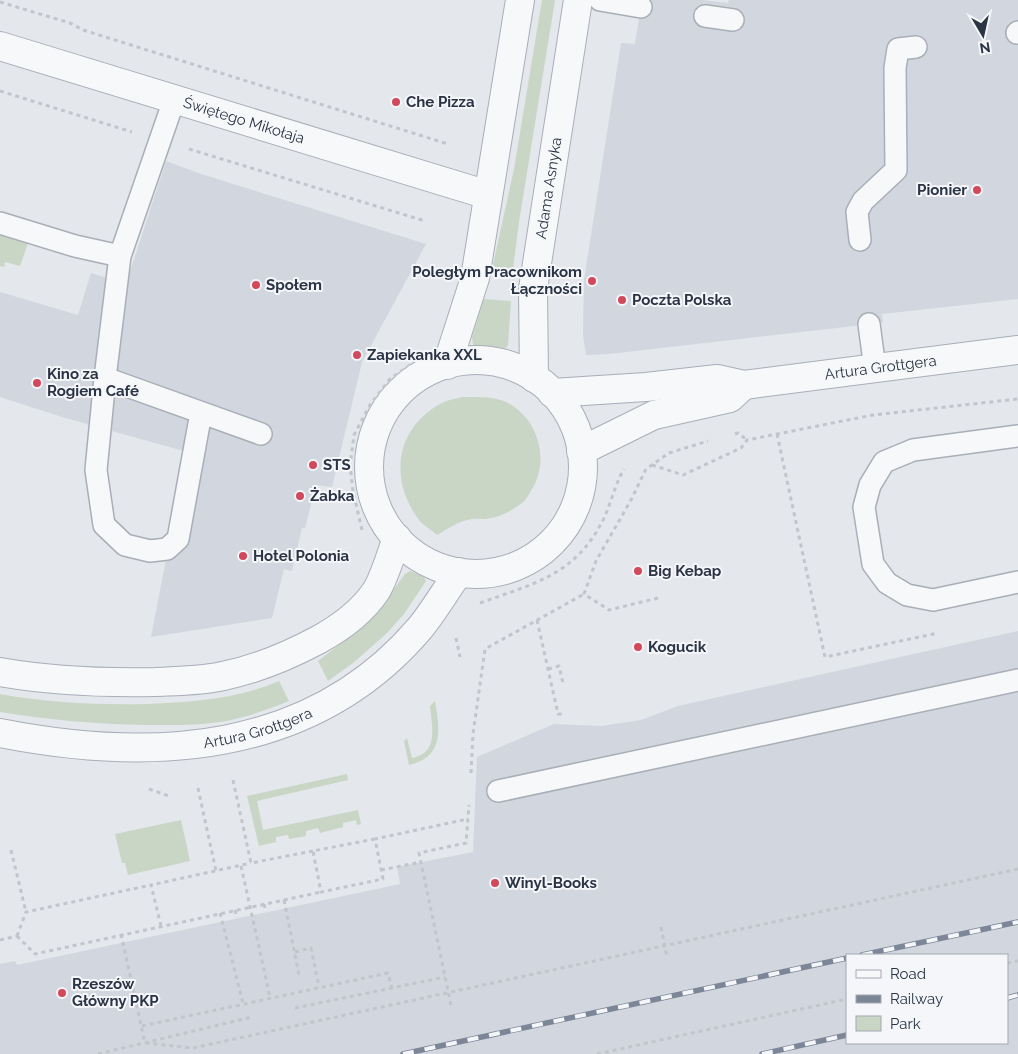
<svg xmlns="http://www.w3.org/2000/svg" width="1018" height="1054" font-family="Raleway,sans-serif">
<rect width="100%" height="100%" fill="#e4e7ec"/>
<path fill="#d2d6de" fill-rule="evenodd" d="M 642,0 L 703,0 L 728,3 L 729,0 L 1018,0 L 1018,299 L 882,314 L 883,322 L 880,323 L 609,354 L 586,355 L 583,335 L 584,280 L 621,43 L 635,44 Z
M 166,161 L 198,173 L 426,244 L 362,362 L 332,487 L 316,485 L 305,528 L 302,528 L 292,571 L 284,569 L 272,618 L 151,637 L 187,452 L 62,417 L 0,397 L 0,292 L 78,315 L 91,273 L 126,284 Z
M 1018,631 L 1018,1054 L 0,1054 L 0,964 L 15,961 L 17,965 L 400,884 L 397,867 L 473,852 L 477,757 L 554,724 L 601,726 L 641,720 L 678,706 ZM 847,955 L 1007,955 L 1007,1043 L 847,1043 Z"/>
<path fill="#c9d6c5" d="M 542,0 L 555,0 L 519,222 L 512,277 L 491,274 L 514,169 Z
M 0,235 L 28,243 L 20,266 L 5,262 L 4,267 L 0,266 Z
M 484,299 L 511,301 L 508,345 L 506,348 L 502,349 L 473,345 L 472,337 Z
M 462,397 C 475,397 491,396 504,401 C 538,416 551,460 531,491 C 528,496 526,500 522,503 C 513,510 502,516 491,518 C 485,520 478,518 472,519 C 459,521 449,528 437,535 C 432,530 424,526 419,520 C 389,480 395,429 440,404 C 447,400 455,399 462,397 Z
M 410,571 L 423,576 L 426,581 L 404,614 L 386,634 L 353,663 L 328,681 L 318,661 C 356,633 378,613 405,574 Z
M 279,681 L 289,701 C 267,710 244,718 220,722 C 195,726 169,725 144,725 C 95,724 48,720 0,712 L 0,694 C 49,703 98,705 148,704 C 193,702 238,699 279,681 Z
M 435,701 C 440,730 444,757 409,765 L 404,741 L 407,738 L 412,758 C 439,753 432,727 430,706 Z
M 347,774 L 348,780 L 257,801 L 263,830 L 358,810 L 361,824 L 357,825 L 356,820 L 343,823 L 343,827 L 320,833 L 318,828 L 306,831 L 306,836 L 289,839 L 288,835 L 276,837 L 276,842 L 259,846 L 247,796 Z
M 181,820 L 190,861 L 128,875 L 125,863 L 122,863 L 115,834 Z"/>
<g fill="none" stroke-linecap="round" stroke-linejoin="round">
<defs>
<path id="service" d="M 600,0 L 641,7
M 705,16 L 733,20
M 1017,33 L 1018,32
M 0,223 L 75,246 L 120,256 L 174,100
M 860,240 L 857,212 L 863,201 L 896,170 L 895,68 L 898,49 L 916,47
M 120,256 L 105,378 L 261,434
M 869,324 L 875,369
M 105,378 L 96,470 L 104,525 L 125,545 L 150,551 L 167,549 L 178,539 L 201,413
M 1018,436 L 913,450 L 884,462 L 870,485 L 864,507 L 873,564 L 887,583 L 907,595 L 933,600 L 1018,582
M 498,791 L 1018,680"/>
<g id="minor">
<path id="s1" d="M 0,46 L 488,195"/>
<circle cx="476" cy="467" r="107"/>
<path d="M 447,365 L 475,278 L 520,0"/>
<path id="s2" d="M 534,378 L 533,289 L 578,0"/>
<path id="s3" d="M 552,393 L 646,387 L 717,379 L 744,385 L 1018,350"/>
<path d="M 581,451 L 654,415 L 730,398 L 744,385"/>
<path d="M 0,672 C 51,681 103,683 155,682 C 177,681 201,681 223,676 C 257,669 288,656 318,640 C 340,628 362,612 376,591 C 384,579 391,554 397,538"/>
<path id="s4" d="M 0,733 C 152,763 312,755 420,628 C 434,611 446,590 459,572"/>
</g>
</defs>
<use href="#service" stroke="#a9aeb7" stroke-width="24"/>
<use href="#minor" stroke="#a9aeb7" stroke-width="30"/>
<path stroke="#c2c5cb" stroke-width="3" stroke-dasharray="4 4" stroke-linecap="butt" d="M 0,2 L 70,23 L 83,30 L 448,144
M 0,91 L 132,132
M 189,149 L 425,221
M 735,434 L 738,433 L 747,440
M 777,434 L 825,657 L 938,633
M 652,465 L 683,475 L 741,448 L 747,440 L 873,415 L 1018,399
M 362,530 L 353,491 L 350,465 L 354,435 L 370,405 L 390,379 L 413,363
M 658,598 L 609,610 L 584,594 L 596,561 L 631,500 L 646,469 L 669,453 L 708,441
M 480,603 C 532,584 574,576 602,522 C 611,505 614,486 624,469
M 537,620 L 558,714 L 562,714
M 456,638 L 460,657
M 548,669 L 559,666 L 563,683
M 471,773 L 473,734 L 485,649 L 584,594
M 233,780 L 251,863 L 313,851
M 198,788 L 216,871
M 149,789 L 169,796
M 375,839 L 313,851 L 321,892 L 383,879 L 375,839 L 468,819
M 11,850 L 26,912
M 241,866 L 270,997
M 381,870 L 421,862
M 284,900 L 299,975
M 264,904 L 266,912
M 235,910 L 237,918
M 220,913 L 243,1003
M 161,926 L 151,885 L 251,863
M 661,927 L 667,957
M 121,934 L 145,1043 L 193,1048 L 1018,869
M 17,936 L 35,954 L 321,892
M 17,936 L 26,912 L 151,885
M 0,940 L 17,936
M 295,952 L 311,948 L 319,987
M 1007,963 L 1018,961
M 451,1005 L 419,853 L 466,843 L 469,805
M 295,1008 L 445,977
M 142,1026 L 388,973 L 392,989
M 98,1054 L 252,1017
M 597,1054 L 847,999"/>
<use href="#service" stroke="#f7f8fa" stroke-width="21"/>
<use href="#minor" stroke="#f7f8fa" stroke-width="28"/>
<defs>
<path id="rail" d="M 862,955 L 1018,922
M 1007,998 L 1018,995
M 403,1054 L 847,958
M 762,1054 L 847,1035"/>
</defs>
<use href="#rail" stroke="#7d8696" stroke-width="5.5"/>
<use href="#rail" stroke="#f4f6f9" stroke-width="4" stroke-dasharray="11" stroke-linecap="butt"/>
</g>
<g fill="#d1495b" stroke="#f4f6f9" stroke-width="2">
<circle cx="396" cy="102" r="5"/>
<circle cx="977" cy="190" r="5"/>
<circle cx="592" cy="281" r="5"/>
<circle cx="256" cy="285" r="5"/>
<circle cx="622" cy="300" r="5"/>
<circle cx="357" cy="355" r="5"/>
<circle cx="37" cy="383" r="5"/>
<circle cx="313" cy="465" r="5"/>
<circle cx="300" cy="496" r="5"/>
<circle cx="243" cy="556" r="5"/>
<circle cx="638" cy="571" r="5"/>
<circle cx="638" cy="647" r="5"/>
<circle cx="495" cy="883" r="5"/>
<circle cx="62" cy="993" r="5"/>
</g>
<g text-anchor="middle" dominant-baseline="central" stroke-width="4" stroke-linejoin="round" paint-order="stroke">
<g font-size="15" font-weight="bold" fill="#2b3445" stroke="#f4f6f9" text-anchor="start">
<text x="406" y="102">Che Pizza</text>
<text x="967" y="190" text-anchor="end">Pionier</text>
<text x="582" y="272" text-anchor="end">Poległym Pracownikom<tspan x="582" dy="17">Łączności</tspan></text>
<text x="266" y="285">Społem</text>
<text x="632" y="300">Poczta Polska</text>
<text x="367" y="355">Zapiekanka XXL</text>
<text x="47" y="374">Kino za<tspan x="47" dy="17">Rogiem Café</tspan></text>
<text x="323" y="465">STS</text>
<text x="310" y="496">Żabka</text>
<text x="253" y="556">Hotel Polonia</text>
<text x="648" y="571">Big Kebap</text>
<text x="648" y="647">Kogucik</text>
<text x="505" y="883">Winyl-Books</text>
<text x="72" y="984">Rzeszów<tspan x="72" dy="17">Główny PKP</tspan></text>
</g>
<g font-size="15" fill="#2b3445" stroke="#f4f6f9">
<text stroke="none"><textPath href="#s1" startOffset="255">Świętego Mikołaja</textPath></text>
<text stroke="none"><textPath href="#s2" startOffset="191">Adama Asnyka</textPath></text>
<text stroke="none"><textPath href="#s3" startOffset="331">Artura Grottgera</textPath></text>
<text stroke="none"><textPath href="#s4" startOffset="261">Artura Grottgera</textPath></text>
</g>
</g>
<rect x="846" y="954" width="162" height="90" fill="#f4f6f9" stroke="#a4a8b1"/>
<rect x="856" y="970" width="25" height="8" fill="#f7f8fa" stroke="#a4a8b1"/>
<text x="890" y="979" font-size="15" fill="#2b3445">Road</text>
<rect x="856" y="995" width="25" height="8" fill="#7d8696" stroke="#a4a8b1"/>
<text x="890" y="1004" font-size="15" fill="#2b3445">Railway</text>
<rect x="856" y="1016" width="25" height="15" fill="#c9d6c5" stroke="#a4a8b1"/>
<text x="890" y="1029" font-size="15" fill="#2b3445">Park</text>
<g transform="translate(983 35) rotate(171)" stroke="#f4f6f9" stroke-width="4" paint-order="stroke">
<path d="M0-4L9 19L0 12L-9 19Z" fill="#2b3445"/>
<text y="-8" font-size="14" font-weight="bold" text-anchor="middle" fill="#2b3445">N</text>
</g>
</svg>
